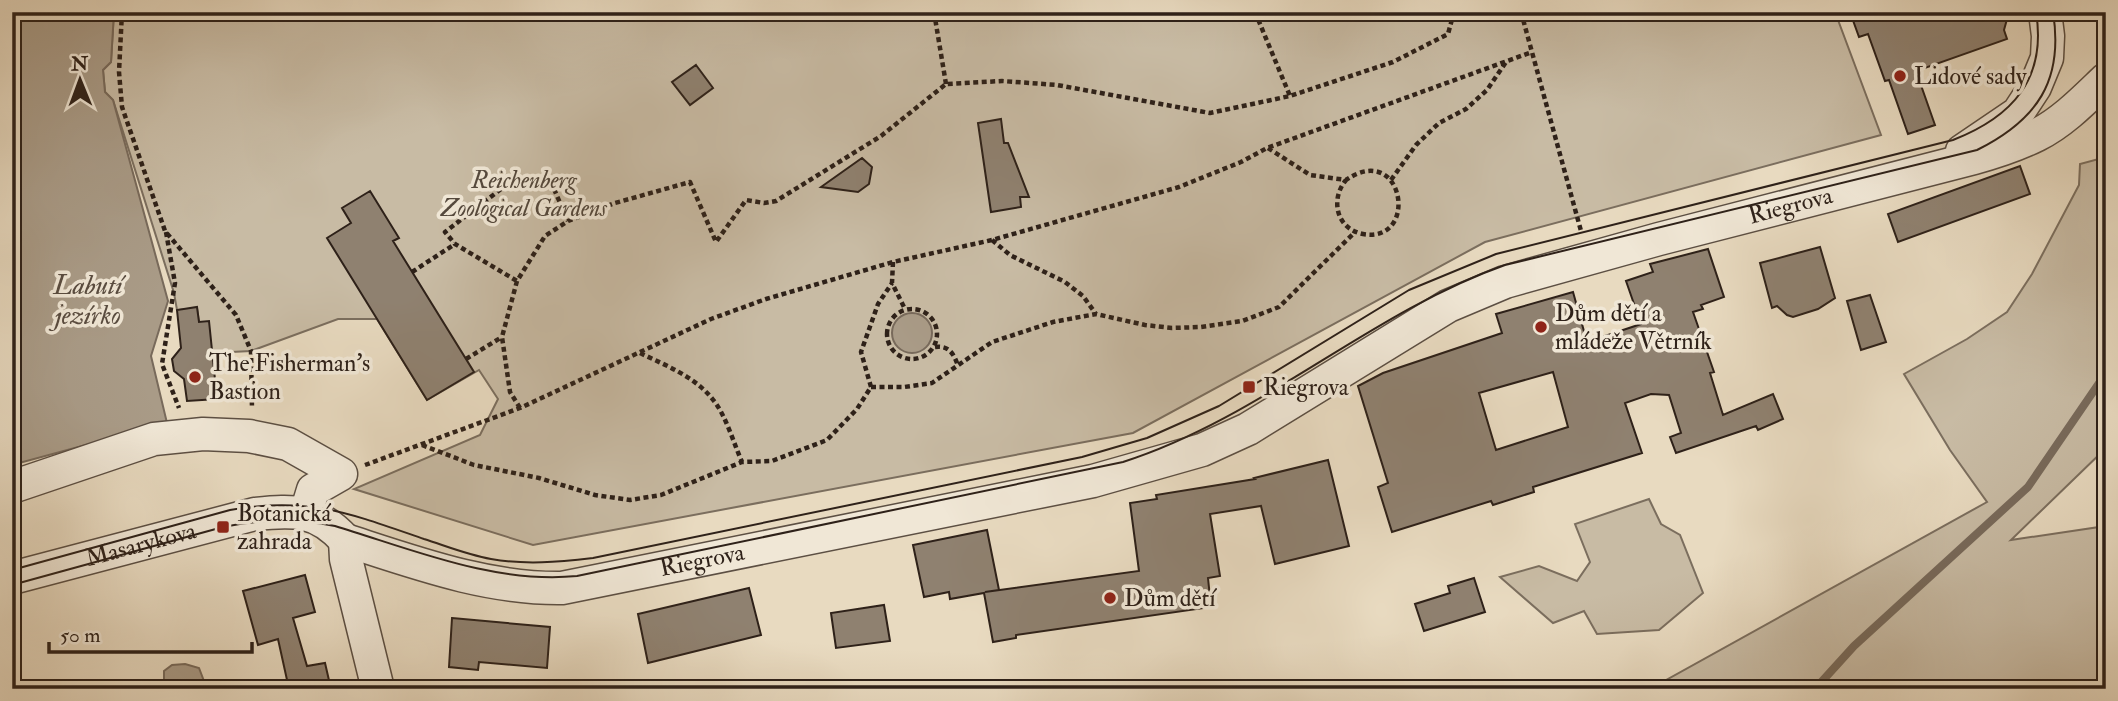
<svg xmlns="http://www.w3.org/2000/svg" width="2118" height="701" font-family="'IM FELL Double Pica',serif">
<rect width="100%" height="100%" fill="#e8dac0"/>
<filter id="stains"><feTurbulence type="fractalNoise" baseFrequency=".00286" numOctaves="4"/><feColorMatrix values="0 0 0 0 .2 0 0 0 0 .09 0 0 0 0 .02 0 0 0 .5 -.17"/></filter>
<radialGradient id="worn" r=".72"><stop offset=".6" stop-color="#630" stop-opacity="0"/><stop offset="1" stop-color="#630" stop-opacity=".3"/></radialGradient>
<path fill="#c8bba4" stroke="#7b6e5e" stroke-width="2" d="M 114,12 L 1835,12 L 1881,135 L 1485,242 L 1133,433 L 533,545 L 354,489 L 480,435 L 498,399 L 479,370 L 427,400 L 377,319 L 338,319 L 251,351 L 212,353 L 199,322 L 197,308 L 177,310 L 174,293 L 113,100 L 105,92 L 103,70 L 111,62 Z
M 2106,157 L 2106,448 L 2011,540 L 2106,526 L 2106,689 L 1650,689 L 1987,502 L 1950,450 L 1904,374 L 1967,339 L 2007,312 L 2032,274 L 2079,185 L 2080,164 Z
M 1649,499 L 1661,524 L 1680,535 L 1703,593 L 1659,630 L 1597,634 L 1584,611 L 1553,623 L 1500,577 L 1539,566 L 1577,581 L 1590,562 L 1575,524 Z"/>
<path fill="#a99b87" stroke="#786a5b" stroke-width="2" d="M 12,12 L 114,12 L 111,62 L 103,70 L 105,92 L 113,100 L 168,301 L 151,356 L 167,423 L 12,465 Z
M892 333a20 20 0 1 1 40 0a20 20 0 1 1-40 0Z
M 185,664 L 199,668 L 207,689 L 164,689 L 164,671 L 172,665 Z"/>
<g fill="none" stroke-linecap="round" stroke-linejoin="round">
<path stroke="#786a5b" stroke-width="8" d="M 1815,689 L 1854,646 L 2028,487 L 2106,373"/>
</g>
<path fill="#8f8170" stroke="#2e2119" stroke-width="2" fill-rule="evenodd" d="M 1850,12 L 2009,12 L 2004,30 L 2007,39 L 1916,71 L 1935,125 L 1908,134 L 1889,80 L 1885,81 L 1868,34 L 1859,37 Z
M 696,65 L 713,88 L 690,105 L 672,82 Z
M 1001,119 L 1004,143 L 1008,143 L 1029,197 L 1020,197 L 1021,207 L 991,212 L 978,123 Z
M 862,158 L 872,167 L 869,184 L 858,192 L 821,187 Z
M 2020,166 L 2030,194 L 1898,242 L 1888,214 Z
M 370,191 L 399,238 L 393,241 L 474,372 L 427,400 L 327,238 L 351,223 L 342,208 Z
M 1820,247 L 1835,298 L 1818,309 L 1793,317 L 1787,315 L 1777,306 L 1772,308 L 1760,263 Z
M 1708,249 L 1724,297 L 1701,305 L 1703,309 L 1693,312 L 1714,372 L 1710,373 L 1723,415 L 1773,394 L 1783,419 L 1758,430 L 1756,426 L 1676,453 L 1670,437 L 1681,433 L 1669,395 L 1651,394 L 1625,403 L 1642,453 L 1533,487 L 1534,492 L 1493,505 L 1491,501 L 1392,532 L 1378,487 L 1388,483 L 1358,386 L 1383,373 L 1502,333 L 1496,314 L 1573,292 L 1587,342 L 1641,324 L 1626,281 L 1653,272 L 1650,264 ZM 1553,372 L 1568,427 L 1496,450 L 1479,393 Z
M 1870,295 L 1886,342 L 1861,350 L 1847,301 Z
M 197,307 L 199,322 L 209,321 L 217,399 L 187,401 L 184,379 L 174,371 L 172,359 L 181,348 L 177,310 Z
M 1328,460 L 1349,546 L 1275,564 L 1261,506 L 1210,514 L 1220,576 L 1208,578 L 1211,607 L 1016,635 L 1016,638 L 993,642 L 984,593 L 950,599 L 949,592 L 924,597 L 913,545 L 987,530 L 999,590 L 985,592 L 1139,571 L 1130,503 L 1157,499 L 1156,495 L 1255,479 L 1254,478 Z
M 305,575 L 315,612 L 293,618 L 307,666 L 325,663 L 331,689 L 289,689 L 278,639 L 258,645 L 243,591 Z
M 1474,578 L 1485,612 L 1424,631 L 1415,604 L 1450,593 L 1448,586 Z
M 749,588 L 761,635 L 648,663 L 638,614 Z
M 884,605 L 890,641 L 836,648 L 831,613 Z
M 452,618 L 550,627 L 547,668 L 479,662 L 478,670 L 449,667 Z"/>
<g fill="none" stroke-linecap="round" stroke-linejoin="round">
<defs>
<g id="minor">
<path d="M 1962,151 L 2018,113 L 2035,87 L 2047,58 L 2048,36 L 2045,12"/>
<path d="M 12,487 L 154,439 L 203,434 L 249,436 L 288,444 L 341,474 L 313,490 L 306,513"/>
<path id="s1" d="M 345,540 C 416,563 487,589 562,588 L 1093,481 L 1202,450 L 1248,429 L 1448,306 L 1505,282 L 1659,239 L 1974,158 C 1996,152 2017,145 2037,135 C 2063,122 2085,99 2106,79"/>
<path d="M 345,540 L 346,559 L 378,689"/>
<path id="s2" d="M 12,578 L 255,514 C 294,510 317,509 345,540"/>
</g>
</defs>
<use href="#minor" stroke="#5c4f43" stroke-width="35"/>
<path stroke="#2e2119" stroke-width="4.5" stroke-dasharray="5 3.5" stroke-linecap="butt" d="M 122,12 L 119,72 L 122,107 L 165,231 L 236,315 L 251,351 L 252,409
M 934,12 L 946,84
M 1255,12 L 1290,96
M 1521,12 L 1581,231
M 781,15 L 789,12
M 1268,148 L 1310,175 L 1346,180 C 1404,140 1420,244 1363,234 C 1336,229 1330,199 1346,180
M 1391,180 L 1416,145 L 1439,123 L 1466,109 L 1487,90 L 1506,62
M 501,189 L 445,232 L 455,244 L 517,281
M 554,189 L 568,221
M 166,232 L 175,283 L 162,364 L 179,408
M 992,240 L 1010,255 L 1065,282 L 1083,296 L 1096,314
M 893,262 L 892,283 L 905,309
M 412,272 L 455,244
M887 334a25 25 0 1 1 50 0a25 25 0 1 1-50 0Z
M 935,347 C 949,345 954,354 958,366
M 640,353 C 667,366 696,377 714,401 C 726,416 734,444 742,462
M 466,359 L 502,337
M 871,387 L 904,387 L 932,383 L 992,342 L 1053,322 L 1096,314 L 1145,325 L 1172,328 L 1201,327 L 1242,321 L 1279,307 L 1355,232
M 871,387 L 861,352 L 878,304 L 892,283
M 520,408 L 510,392 L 502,337 L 517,281 L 545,236 L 568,221 L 615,203 L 690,182 L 716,242 L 746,200 L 764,203 L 776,201 L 881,136 L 946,84 L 1002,81 L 1057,85 L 1210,113 L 1290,96 L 1393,62 L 1448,34 L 1454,12
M 422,445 L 474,465 L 539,478 L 595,495 L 630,500 L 661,495 L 742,462 L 772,461 L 827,440 L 857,409 L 871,387
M 365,465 L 520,408 L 711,319 L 766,299 L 893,262 L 992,240 L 1179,187 L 1241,162 L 1267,148 L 1532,52"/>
<use href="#minor" stroke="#f0e7d6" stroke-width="32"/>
<path stroke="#2e2119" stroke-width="2" d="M 12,570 L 230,510 C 309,496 352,514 424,539 C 446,546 468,555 491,559 C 526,565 558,562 593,558 L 1082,457 L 1147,438 L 1219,406 L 1409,290 L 1496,254 L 1953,140 C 2012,117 2047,79 2036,12
M 12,585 L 223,527 C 261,519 296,518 335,526 C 414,550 494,584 577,576 L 1123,462 C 1261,418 1369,313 1505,265 L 1977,150 C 2037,120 2064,81 2053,12"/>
</g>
<g fill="#8f2418" stroke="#f0e7d6" stroke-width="2.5">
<circle cx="1900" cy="76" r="7"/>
<circle cx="1541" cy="327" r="7"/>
<circle cx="195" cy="377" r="7"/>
<rect x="1242" y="380" width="14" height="14" rx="3.5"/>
<rect x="216" y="520" width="14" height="14" rx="3.5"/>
<circle cx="1110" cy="598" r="7"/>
</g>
<g text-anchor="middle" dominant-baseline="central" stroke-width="7" stroke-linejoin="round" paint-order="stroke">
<g font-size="24" fill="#2e2119" stroke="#f0e7d6" text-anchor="start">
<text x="1914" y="76">Lidové sady</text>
<text x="1555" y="313">Dům dětí a<tspan x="1555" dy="28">mládeže Větrník</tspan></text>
<text x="209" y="363">The Fisherman's<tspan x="209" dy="28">Bastion</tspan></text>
<text x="1263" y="387">Riegrova</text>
<text x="237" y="513">Botanická<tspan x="237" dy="28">zahrada</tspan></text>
<text x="1124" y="598">Dům dětí</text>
</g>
<g font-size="24" font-style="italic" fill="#54483c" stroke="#f0e7d6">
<text x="524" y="180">Reichenberg<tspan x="524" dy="28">Zoological Gardens</tspan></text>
</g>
<g font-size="24" fill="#2e2119" stroke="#f0e7d6">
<text stroke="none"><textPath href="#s1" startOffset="1521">Riegrova</textPath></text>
<text stroke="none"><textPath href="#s2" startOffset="133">Masarykova</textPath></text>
<text stroke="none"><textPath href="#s1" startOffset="366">Riegrova</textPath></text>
</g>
<g font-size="26" font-style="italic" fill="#594c40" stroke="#f0e7d6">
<text x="88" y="286">Labutí<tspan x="88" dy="30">jezírko</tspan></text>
</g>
</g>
<rect width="2118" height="701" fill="none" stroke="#e8dac0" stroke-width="42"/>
<rect x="14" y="14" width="2090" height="673" fill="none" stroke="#2e2119" stroke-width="3.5"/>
<rect x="21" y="21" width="2076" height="659" fill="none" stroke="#2e2119" stroke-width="2"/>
<g transform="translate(80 80) rotate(359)" stroke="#f0e7d6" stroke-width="5" paint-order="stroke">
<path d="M0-5L12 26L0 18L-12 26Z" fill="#2e2119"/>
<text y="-10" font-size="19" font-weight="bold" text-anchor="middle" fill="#2e2119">N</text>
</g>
<path d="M49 642v10h203v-10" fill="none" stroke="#2e2119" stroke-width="3.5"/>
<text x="60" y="642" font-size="21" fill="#2e2119" stroke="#f0e7d6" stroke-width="5" paint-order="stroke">50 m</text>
<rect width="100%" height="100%" filter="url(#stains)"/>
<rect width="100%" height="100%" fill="url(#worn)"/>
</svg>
